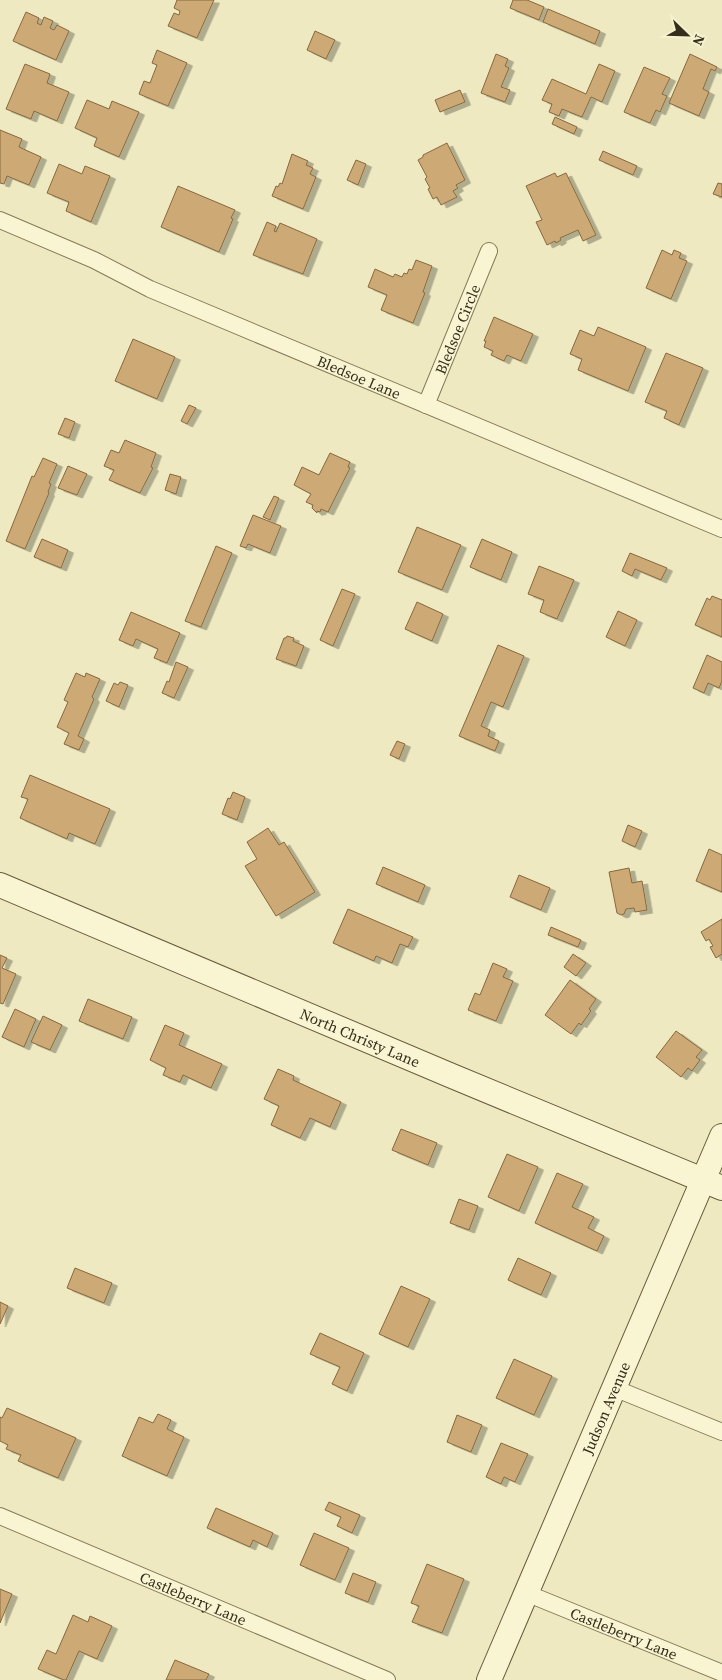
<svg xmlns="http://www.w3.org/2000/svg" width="722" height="1680" font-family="'Source Serif 4',serif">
<defs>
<filter id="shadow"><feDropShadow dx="5.5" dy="3" stdDeviation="0" flood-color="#0004"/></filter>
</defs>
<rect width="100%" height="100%" fill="#eee9c0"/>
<path fill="#cdaa75" stroke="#86683e" filter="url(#shadow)" d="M 177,0 L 214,0 L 197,38 L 168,26 L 174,13 L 179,15 L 180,11 L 174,8 Z
M 513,0 L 527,0 L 544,7 L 539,20 L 510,8 Z
M 548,9 L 600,31 L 595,44 L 543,22 Z
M 26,12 L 39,18 L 37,23 L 41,25 L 44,17 L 53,21 L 50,28 L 54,30 L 57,25 L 69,31 L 56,60 L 13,41 Z
M 315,31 L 335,40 L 326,59 L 307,50 Z
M 157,50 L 187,63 L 168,106 L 139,94 L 144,81 L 150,83 L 157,65 L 152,63 Z
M 496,54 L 508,59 L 505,66 L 509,68 L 501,87 L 510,90 L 505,102 L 481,93 Z
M 690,54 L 717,67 L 715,71 L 711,69 L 703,89 L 709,92 L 699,116 L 669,103 Z
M 25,64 L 50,74 L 47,83 L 69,92 L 57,121 L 34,111 L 31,119 L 6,109 Z
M 599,64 L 615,71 L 602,102 L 591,97 L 582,117 L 562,109 L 559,116 L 549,112 L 552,104 L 542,100 L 552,79 L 586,94 Z
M 644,67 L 670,78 L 662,94 L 667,96 L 660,112 L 656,110 L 650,123 L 624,112 Z
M 460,90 L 465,102 L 440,112 L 435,100 Z
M 87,100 L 109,109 L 112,101 L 139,112 L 119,157 L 94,146 L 97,138 L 75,128 Z
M 555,117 L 577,127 L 574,134 L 552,124 Z
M 0,130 L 22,139 L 19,147 L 41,157 L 29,185 L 7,176 L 4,184 L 0,183 Z
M 447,143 L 465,180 L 456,185 L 458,188 L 453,191 L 457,197 L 441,205 L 437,197 L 433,199 L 428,189 L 430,188 L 425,179 L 427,177 L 418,160 L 423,157 L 423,155 Z
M 603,151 L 637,166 L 633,175 L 599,160 Z
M 292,154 L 308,161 L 306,165 L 313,168 L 310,174 L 316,177 L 303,209 L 272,196 L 276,186 L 278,187 L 280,183 L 282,184 Z
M 356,160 L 366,164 L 358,185 L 347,180 Z
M 59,164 L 82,174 L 85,166 L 110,176 L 91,222 L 66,211 L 69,202 L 47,193 Z
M 555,173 L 557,177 L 566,173 L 596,235 L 583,241 L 578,230 L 560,238 L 561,240 L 556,243 L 555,241 L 547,245 L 536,222 L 542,220 L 526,186 Z
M 718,183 L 722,184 L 722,197 L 713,194 Z
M 178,186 L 235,210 L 231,218 L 233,219 L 219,252 L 161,227 Z
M 267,222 L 276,226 L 274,231 L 276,232 L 280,223 L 317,239 L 303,274 L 253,255 Z
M 662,250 L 672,255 L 674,250 L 681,253 L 679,258 L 687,261 L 671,299 L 646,288 Z
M 416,260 L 432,266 L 423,292 L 425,293 L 413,323 L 381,310 L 387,295 L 368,287 L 375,269 L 393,277 L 395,274 L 402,277 L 404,273 L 407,274 L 409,269 L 412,270 Z
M 494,317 L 533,334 L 521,361 L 507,355 L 504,361 L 491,355 L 493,351 L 484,347 L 486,341 L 484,341 Z
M 598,327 L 646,347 L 628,391 L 578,370 L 582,359 L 570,354 L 580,330 L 594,336 Z
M 133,339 L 175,357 L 157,399 L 115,381 Z
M 666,353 L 703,368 L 679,425 L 664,418 L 667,411 L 645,402 Z
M 189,405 L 196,408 L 187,424 L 181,421 Z
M 65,418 L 75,422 L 69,438 L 58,434 Z
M 125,440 L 156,453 L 151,467 L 153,468 L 140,493 L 109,480 L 114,470 L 104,466 L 111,450 L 119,453 Z
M 330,453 L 350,462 L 348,467 L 350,468 L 328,512 L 321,509 L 320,512 L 317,511 L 317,513 L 312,508 L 313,505 L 306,502 L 311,494 L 294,485 L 302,467 L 319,475 Z
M 43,458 L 57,464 L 49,483 L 51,484 L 48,492 L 49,493 L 25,549 L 6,541 L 32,476 L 34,477 Z
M 68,466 L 87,474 L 77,495 L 58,488 Z
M 170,474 L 181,477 L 176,494 L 165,490 Z
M 274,496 L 279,498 L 270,520 L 263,517 Z
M 253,515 L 281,526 L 270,553 L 248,544 L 246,548 L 240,546 Z
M 417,527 L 461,545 L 442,590 L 398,572 Z
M 42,539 L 68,550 L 61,568 L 34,557 Z
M 482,539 L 512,552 L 501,580 L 470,567 Z
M 216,546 L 232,553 L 201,627 L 185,621 Z
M 630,553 L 667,568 L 661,580 L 635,569 L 632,576 L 622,571 Z
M 539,566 L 574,580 L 557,619 L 540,612 L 544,600 L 528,594 Z
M 342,589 L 355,594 L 333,646 L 320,640 Z
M 712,596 L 722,600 L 722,637 L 695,625 L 707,598 L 710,600 Z
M 417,602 L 443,614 L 432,641 L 405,629 Z
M 618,611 L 637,620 L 625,646 L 606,637 Z
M 131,612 L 180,633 L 167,663 L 154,658 L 158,649 L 136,639 L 133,646 L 119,640 Z
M 287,636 L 294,638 L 293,641 L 304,646 L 296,666 L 276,659 L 284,638 L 286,638 Z
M 498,645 L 524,656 L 503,707 L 491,702 L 481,726 L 490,730 L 488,736 L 499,741 L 495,751 L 459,736 Z
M 707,655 L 722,662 L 722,681 L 719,688 L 708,683 L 704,693 L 693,688 Z
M 176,662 L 188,667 L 174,698 L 162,693 L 167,681 L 169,682 Z
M 76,673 L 85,677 L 86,673 L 100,679 L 92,697 L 94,699 L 78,736 L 84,739 L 79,750 L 64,744 L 69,733 L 57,727 L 68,702 L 64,700 Z
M 120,682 L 128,685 L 119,707 L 106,701 L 114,683 L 118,685 Z
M 397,741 L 405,744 L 399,759 L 390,755 Z
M 30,775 L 110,809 L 95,844 L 69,833 L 67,839 L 20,818 L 28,799 L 21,797 Z
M 233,792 L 245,797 L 237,820 L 222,814 L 228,798 L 230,799 Z
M 628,825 L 642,831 L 635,847 L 622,841 Z
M 268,828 L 279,845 L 284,842 L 315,892 L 276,916 L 245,866 L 257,859 L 247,842 Z
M 709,849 L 722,855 L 722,892 L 696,881 Z
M 383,867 L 425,885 L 418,902 L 376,884 Z
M 629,868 L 632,883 L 642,881 L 647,910 L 635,912 L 634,908 L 626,909 L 624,914 L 621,915 L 617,913 L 609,872 Z
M 519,875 L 550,888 L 541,910 L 510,897 Z
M 348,909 L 413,937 L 408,947 L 400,944 L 392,963 L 376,956 L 374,961 L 333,943 Z
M 722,919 L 722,954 L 716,958 L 710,947 L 713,946 L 709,939 L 706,941 L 701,932 Z
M 551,927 L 581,940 L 578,947 L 548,935 Z
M 573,954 L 586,963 L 576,976 L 564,967 Z
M 0,955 L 7,958 L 2,968 L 16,974 L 3,1004 L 0,1003 Z
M 493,963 L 507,969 L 503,977 L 513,981 L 496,1021 L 468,1010 L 475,993 L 480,995 Z
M 570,980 L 596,999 L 589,1009 L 591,1011 L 581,1025 L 579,1023 L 571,1034 L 545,1015 Z
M 88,999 L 132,1017 L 123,1039 L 79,1021 Z
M 15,1009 L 36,1019 L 24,1047 L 2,1037 Z
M 43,1016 L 62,1025 L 50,1050 L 31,1042 Z
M 165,1025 L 184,1033 L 179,1045 L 222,1064 L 211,1088 L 183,1075 L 180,1082 L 163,1075 L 166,1068 L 150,1060 Z
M 676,1031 L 702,1050 L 696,1057 L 700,1060 L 692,1071 L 688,1068 L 681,1077 L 656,1057 Z
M 278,1069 L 294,1076 L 293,1080 L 341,1102 L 330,1127 L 310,1118 L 300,1138 L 271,1125 L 279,1106 L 264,1099 Z
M 401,1129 L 437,1143 L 428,1165 L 392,1150 Z
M 507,1154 L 538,1167 L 519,1211 L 488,1197 Z
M 557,1173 L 583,1184 L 572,1207 L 594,1217 L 588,1228 L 604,1236 L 597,1251 L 535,1223 Z
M 459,1199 L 478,1206 L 469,1230 L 450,1223 Z
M 518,1258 L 551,1273 L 541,1295 L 508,1280 Z
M 75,1268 L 112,1283 L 104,1303 L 67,1288 Z
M 401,1286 L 430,1299 L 408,1347 L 379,1334 Z
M 0,1302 L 8,1306 L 0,1324 Z
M 320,1333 L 364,1353 L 347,1391 L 332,1384 L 340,1367 L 310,1354 Z
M 514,1359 L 552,1376 L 534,1415 L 496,1398 Z
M 7,1408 L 76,1438 L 58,1478 L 18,1461 L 21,1455 L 6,1449 L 8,1445 L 0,1441 L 0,1417 L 2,1418 Z
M 158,1414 L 171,1420 L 167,1429 L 184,1437 L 167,1476 L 122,1456 L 139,1417 L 153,1423 Z
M 457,1415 L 482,1425 L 471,1452 L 447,1442 Z
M 501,1443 L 528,1454 L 515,1482 L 504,1477 L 501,1484 L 486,1477 Z
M 329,1502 L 360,1515 L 352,1533 L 337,1526 L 341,1517 L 325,1510 Z
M 216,1508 L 273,1533 L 267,1547 L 253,1540 L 250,1547 L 207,1528 Z
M 314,1533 L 349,1548 L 335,1580 L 300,1565 Z
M 427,1564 L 464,1579 L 442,1633 L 412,1622 L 419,1606 L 411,1603 Z
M 353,1573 L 376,1582 L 368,1602 L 345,1593 Z
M 0,1589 L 12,1594 L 0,1623 Z
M 73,1615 L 88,1622 L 90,1616 L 112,1626 L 97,1659 L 79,1651 L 66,1680 L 64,1680 L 38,1669 L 47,1650 L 56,1654 Z
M 175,1660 L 209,1674 L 206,1680 L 166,1680 Z"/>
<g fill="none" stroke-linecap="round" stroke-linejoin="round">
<defs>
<g id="street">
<path id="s1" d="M 0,220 L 94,260 L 150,289 L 722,529"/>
<path id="s2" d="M 426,405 L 489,251"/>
<path d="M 614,1388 L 722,1432"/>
<path id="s3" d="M 0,1516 L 387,1680"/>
<path id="s4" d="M 526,1593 L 722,1673"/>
</g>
<g id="secondary">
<path id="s5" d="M 0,885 L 452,1076 L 722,1188"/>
<path id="s6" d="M 489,1680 L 722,1136"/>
</g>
</defs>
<use href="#street" stroke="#877a58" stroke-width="18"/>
<use href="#secondary" stroke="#695b3b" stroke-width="26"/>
<use href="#street" stroke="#f9f5d3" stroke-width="16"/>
<use href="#secondary" stroke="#f9f5d3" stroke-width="24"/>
</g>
<g text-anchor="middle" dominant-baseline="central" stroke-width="4" stroke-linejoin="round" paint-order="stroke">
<g font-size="15" fill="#362e1c" stroke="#f5f2cf">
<text stroke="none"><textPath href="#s2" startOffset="82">Bledsoe Circle</textPath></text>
<text stroke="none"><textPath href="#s1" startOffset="392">Bledsoe Lane</textPath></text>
<text stroke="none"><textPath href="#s5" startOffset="391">North Christy Lane</textPath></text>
<text stroke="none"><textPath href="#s6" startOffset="296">Judson Avenue</textPath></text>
<text stroke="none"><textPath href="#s3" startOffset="210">Castleberry Lane</textPath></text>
<text stroke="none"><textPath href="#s4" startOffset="106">Castleberry Lane</textPath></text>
</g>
</g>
<g transform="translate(687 35) rotate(113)" stroke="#f5f2cf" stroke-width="4" paint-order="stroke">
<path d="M0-4L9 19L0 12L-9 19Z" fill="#362e1c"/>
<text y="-8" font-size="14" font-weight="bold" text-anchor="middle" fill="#362e1c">N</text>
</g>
</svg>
